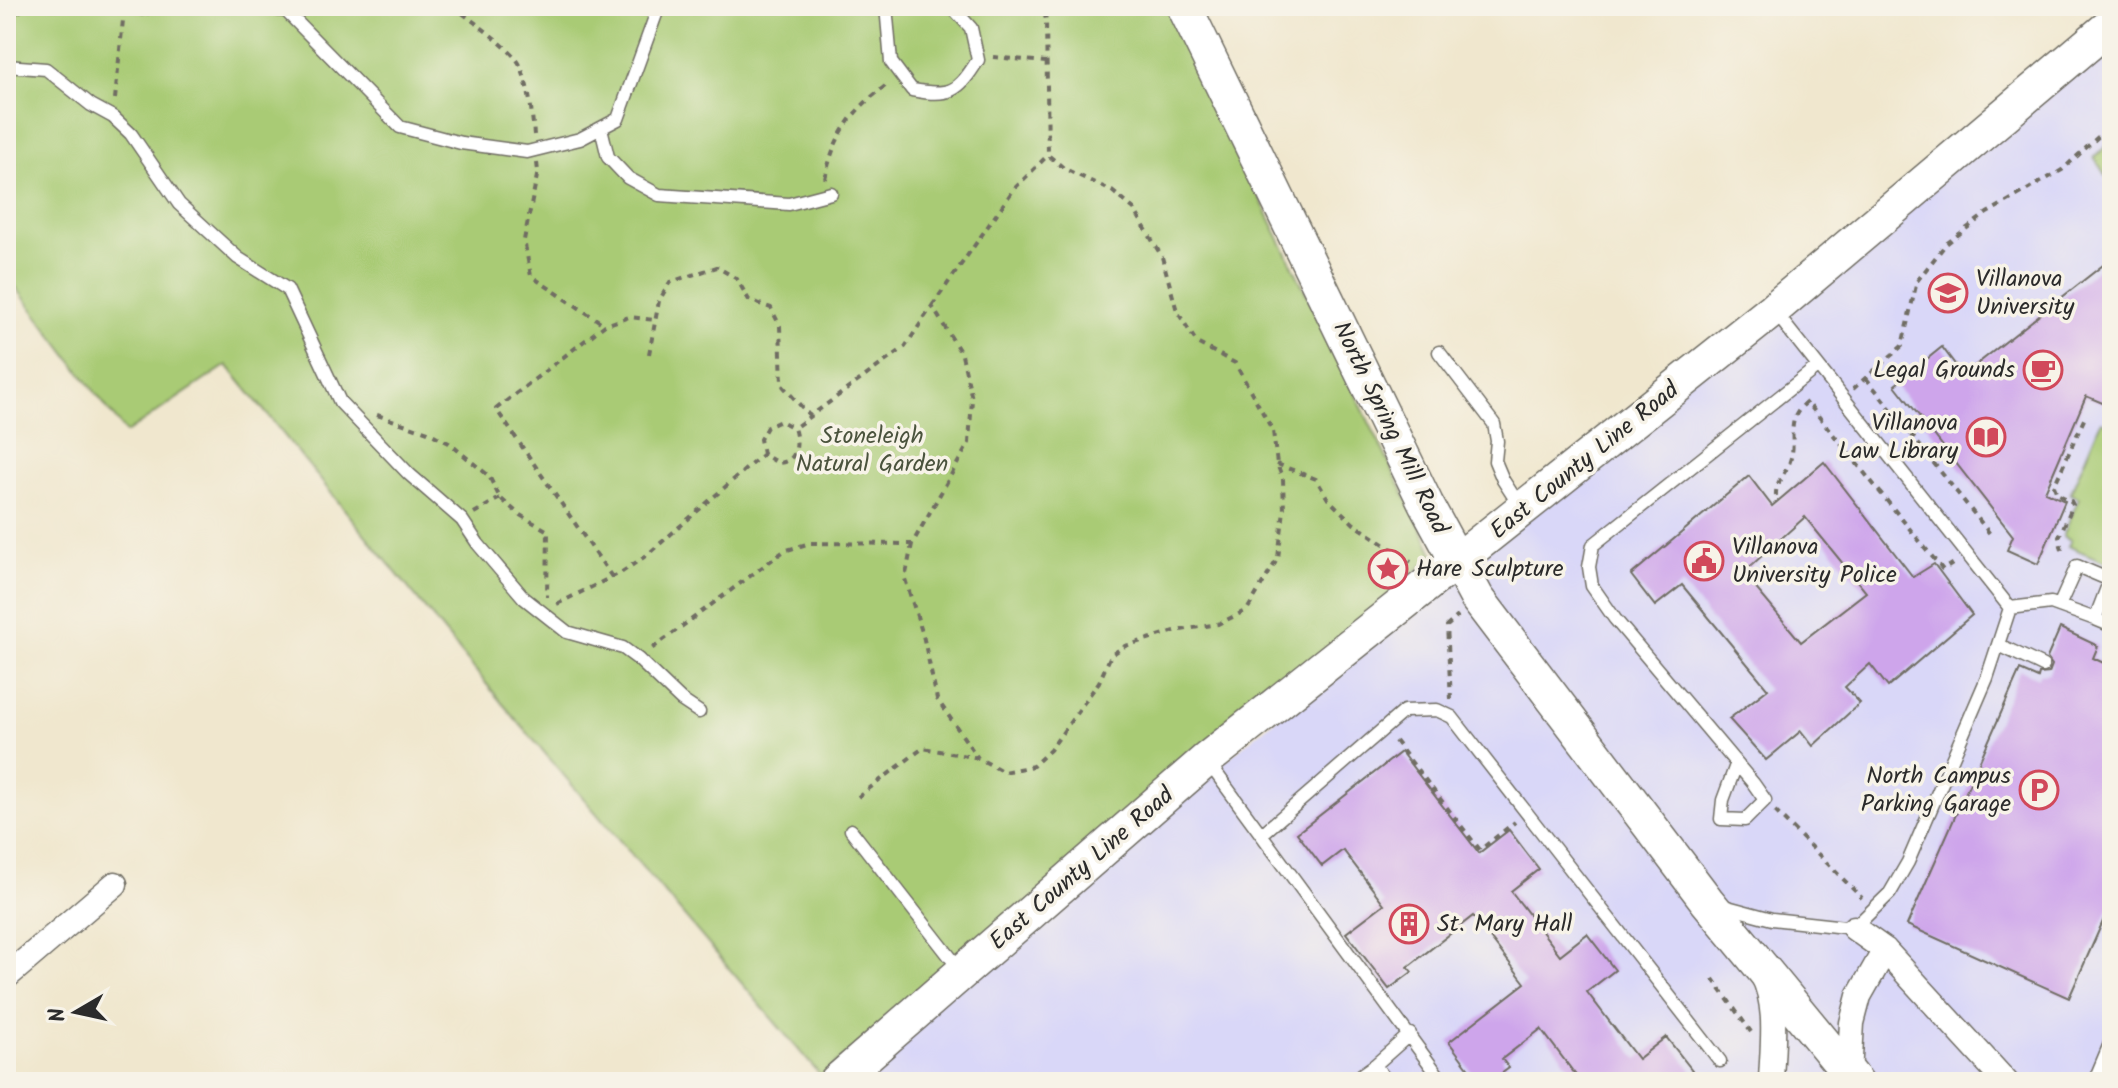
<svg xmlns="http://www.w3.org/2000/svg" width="2118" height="1088" font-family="Kalam,sans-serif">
<rect width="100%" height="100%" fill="#f7f3e8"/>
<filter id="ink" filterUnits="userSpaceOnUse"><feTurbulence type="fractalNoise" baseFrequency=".0125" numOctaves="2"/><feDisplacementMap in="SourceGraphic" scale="16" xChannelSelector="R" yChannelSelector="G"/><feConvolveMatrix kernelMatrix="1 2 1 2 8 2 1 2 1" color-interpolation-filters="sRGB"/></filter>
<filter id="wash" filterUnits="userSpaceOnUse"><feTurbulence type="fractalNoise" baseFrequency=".006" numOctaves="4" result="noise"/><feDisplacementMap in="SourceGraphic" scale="32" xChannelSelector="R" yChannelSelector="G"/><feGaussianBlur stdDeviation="1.8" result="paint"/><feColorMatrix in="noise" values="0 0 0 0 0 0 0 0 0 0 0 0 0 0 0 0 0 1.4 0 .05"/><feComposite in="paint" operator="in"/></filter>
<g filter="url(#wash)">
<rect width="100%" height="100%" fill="#f0e7ce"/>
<path fill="#d9d7f8" d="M 2112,22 L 2112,1082 L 840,1082 Z"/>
<path fill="#a9cb74" stroke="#6a7b50" stroke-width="2" d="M 6,6 L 1166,6 L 1434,555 L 1291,683 L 821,1076 L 502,703 L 227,365 L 126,433 L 6,274 Z
M 2112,142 L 2112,184 L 2094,157 Z
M 2101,421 L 2112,426 L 2112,565 L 2068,546 L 2071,540 L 2063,536 L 2079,498 L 2070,494 Z"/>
<g id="blocks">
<path fill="#cea5eb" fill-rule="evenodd" d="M 2112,258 L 2112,407 L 2086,396 L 2045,492 L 2065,501 L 2038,564 L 2007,550 L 2013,536 L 1895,385 L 1942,347 L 1963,375 Z
M 1824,462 L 1913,577 L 1934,564 L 1972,615 L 1888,687 L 1870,664 L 1845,687 L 1860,703 L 1813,746 L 1801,731 L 1766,760 L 1729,719 L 1768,689 L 1682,585 L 1655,606 L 1631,575 L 1749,476 L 1772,506 ZM 1805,517 L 1866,592 L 1801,642 L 1743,573 Z
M 2060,628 L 2098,646 L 2093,658 L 2112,667 L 2112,901 L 2069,998 L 1907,925 L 2020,670 L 2038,678 L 2039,674 L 2049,673 L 2052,665 L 2047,658 Z
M 1401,752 L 1479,853 L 1509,830 L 1539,869 L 1511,891 L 1560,955 L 1587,934 L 1615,970 L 1587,992 L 1638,1059 L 1666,1037 L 1692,1070 L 1677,1082 L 1581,1082 L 1541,1029 L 1502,1059 L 1509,1068 L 1490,1082 L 1479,1082 L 1449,1042 L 1525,983 L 1473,916 L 1408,967 L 1412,972 L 1389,989 L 1346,933 L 1384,904 L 1343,850 L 1322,866 L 1297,833 Z"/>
</g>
</g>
<g filter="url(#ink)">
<use href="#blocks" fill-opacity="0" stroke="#706d64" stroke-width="2"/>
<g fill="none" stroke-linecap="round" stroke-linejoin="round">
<defs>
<path id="lane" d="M 128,6 L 142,9 L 156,6
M 254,6 L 286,11 L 400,127 L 461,143 L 527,152 L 580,139 L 618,119 L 659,6
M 886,6 L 891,62 L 912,90 C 950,97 958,92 978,60 L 971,28 L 951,6
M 6,11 L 18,6
M 6,66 L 46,69 L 91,105 L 113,117 L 131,134 L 179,204 L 238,258 L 287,289 L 340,402 L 409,474 L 462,520 L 478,544 L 524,598 L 567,632 L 623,648 L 638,659 L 681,700 L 699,712
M 601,128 L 608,157 L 628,178 L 659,195 L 789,204 L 831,193
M 1439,352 L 1494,424 L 1497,441 L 1495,461 L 1503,480 L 1521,508
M 2010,608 L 2051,603 L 2095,619 L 2110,580 L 2077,566 L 2059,606
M 2095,619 L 2112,626
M 1999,645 L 2043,666
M 1208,762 L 1443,1082
M 1736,765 L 1723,800 L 1721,819 L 1745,820 L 1765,800 L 1753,783 L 1615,619 L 1592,586 L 1589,567 L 1593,545 L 1817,367
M 851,830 L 961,971
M 1262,834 L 1404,711 L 1437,710 L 1452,717 L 1720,1061
M 1720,905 L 1772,919 L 1854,928 L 1890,893 L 1908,862 L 1987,678 L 2010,608 L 1775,312
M 1375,1065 L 1387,1082
M 1351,1082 L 1375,1065 L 1410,1034
M 2094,1082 L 2112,1039"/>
<path id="street" d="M 1854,928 L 1885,950 L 2006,1082
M 1762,974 C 1779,1006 1772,1047 1771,1082
M 6,977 L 115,884
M 1849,1074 L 1852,1023 L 1859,996 L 1885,950"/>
<path id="secondary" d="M 1184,6 L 1426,504 L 1477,598 L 1707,901 L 1856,1082
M 836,1082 L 1206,760 L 1774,309 L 2112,24"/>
</defs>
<use href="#lane" stroke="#706d64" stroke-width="15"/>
<use href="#street" stroke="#706d64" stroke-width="27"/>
<use href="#secondary" stroke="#706d64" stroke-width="37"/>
<path stroke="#706d64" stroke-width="4" stroke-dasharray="6 6" stroke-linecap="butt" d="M 453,6 C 468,18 513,49 520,65 C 529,86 532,112 534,135
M 993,57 L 1046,62
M 115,99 L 123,20
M 537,163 L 538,171 L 524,240 L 531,276 L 605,325
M 825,179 C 835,132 851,112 889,83
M 932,306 L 1014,189 L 1048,155
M 649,354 L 659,301 L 670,282 L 717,267 L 737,279 L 749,300 L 771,308 L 780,326 L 782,385 L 809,415
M 1866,378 L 1991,535
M 1853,389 L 1902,346 L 1917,281 L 1946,244 L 1987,213 L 2062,170 L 2112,124
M 377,415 L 428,432 L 449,443 L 489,476 L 500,498 L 520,515 L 548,531 L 547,597
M 763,454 L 760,439 L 767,427 L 781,421 L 794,428
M 1277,464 L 1316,479 L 1328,499 L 1354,524 L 1411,562
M 1776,496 C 1775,481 1786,474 1790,461 C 1798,439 1783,421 1807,402 L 1943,570 L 1954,563 L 1956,566
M 474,513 L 500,498
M 912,544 L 905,579 L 923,635 L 937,699 L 978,758
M 2062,550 L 2059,537 L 2073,505 L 2071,501 L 2057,494 L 2054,486 L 2086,415
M 612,577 L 496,409 L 605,325 L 629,317 L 655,320
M 557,604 L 622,572 L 647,555 L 763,454 L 778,463 C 798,462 799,443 794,428 L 905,347 L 932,306 L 962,355 L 972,399 L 969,443 L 912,544 L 810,543 L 784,551 L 650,650
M 1451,699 L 1447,626 L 1458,616
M 1395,741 L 1480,850 L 1515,822
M 858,797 L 923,748 L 978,758 L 1004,772 L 1033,766 L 1050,750 L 1099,682 L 1111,655 L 1125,646 L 1175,631 L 1218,624 L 1247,610 L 1278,558 L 1284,510 L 1283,479 L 1277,464 L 1273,431 L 1235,363 L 1197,343 L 1177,311 L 1162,257 L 1134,209 L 1112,191 L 1065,169 L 1048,155 L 1046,20 L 1043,6
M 1775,811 L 1862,898
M 1713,979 L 1751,1032"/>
<use href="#lane" stroke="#fff" stroke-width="12"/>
<use href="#street" stroke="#fff" stroke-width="24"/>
<use href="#secondary" stroke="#fff" stroke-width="34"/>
</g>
</g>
<defs>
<symbol id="university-ring" viewBox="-11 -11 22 22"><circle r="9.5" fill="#f7f3e8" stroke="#d1495b" stroke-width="1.5"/><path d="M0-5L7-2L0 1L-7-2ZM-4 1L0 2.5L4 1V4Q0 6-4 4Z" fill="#d1495b"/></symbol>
<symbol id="cafe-ring" viewBox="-11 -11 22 22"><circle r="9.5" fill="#f7f3e8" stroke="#d1495b" stroke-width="1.5"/><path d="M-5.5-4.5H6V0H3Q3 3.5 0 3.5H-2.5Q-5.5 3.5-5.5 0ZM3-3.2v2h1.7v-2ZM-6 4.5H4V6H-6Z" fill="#d1495b"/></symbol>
<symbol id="library-ring" viewBox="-11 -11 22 22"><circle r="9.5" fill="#f7f3e8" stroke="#d1495b" stroke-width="1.5"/><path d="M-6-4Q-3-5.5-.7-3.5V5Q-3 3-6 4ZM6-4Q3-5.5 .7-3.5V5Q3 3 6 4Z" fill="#d1495b"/></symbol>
<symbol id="civic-ring" viewBox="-11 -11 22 22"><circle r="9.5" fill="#f7f3e8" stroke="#d1495b" stroke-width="1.5"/><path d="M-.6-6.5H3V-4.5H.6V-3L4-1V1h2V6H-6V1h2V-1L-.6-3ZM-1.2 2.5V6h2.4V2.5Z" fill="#d1495b"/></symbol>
<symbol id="sight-ring" viewBox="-11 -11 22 22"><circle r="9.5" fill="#f7f3e8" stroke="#d1495b" stroke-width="1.5"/><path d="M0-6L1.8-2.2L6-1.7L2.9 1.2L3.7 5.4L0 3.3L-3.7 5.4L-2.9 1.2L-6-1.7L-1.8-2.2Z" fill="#d1495b"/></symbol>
<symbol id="parking-ring" viewBox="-11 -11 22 22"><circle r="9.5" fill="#f7f3e8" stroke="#d1495b" stroke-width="1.5"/><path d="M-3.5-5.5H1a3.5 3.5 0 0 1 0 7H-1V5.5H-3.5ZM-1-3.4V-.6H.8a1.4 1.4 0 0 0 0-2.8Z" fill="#d1495b"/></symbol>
<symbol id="building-ring" viewBox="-11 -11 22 22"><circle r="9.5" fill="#f7f3e8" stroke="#d1495b" stroke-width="1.5"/><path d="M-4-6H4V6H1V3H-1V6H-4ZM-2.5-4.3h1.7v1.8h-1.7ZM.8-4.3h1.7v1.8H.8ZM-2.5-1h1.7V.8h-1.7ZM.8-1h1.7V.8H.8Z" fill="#d1495b"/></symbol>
</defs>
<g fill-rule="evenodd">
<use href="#university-ring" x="1926" y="271" width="44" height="44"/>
<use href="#cafe-ring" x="2021" y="348" width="44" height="44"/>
<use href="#library-ring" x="1964" y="415" width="44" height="44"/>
<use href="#civic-ring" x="1682" y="539" width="44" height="44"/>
<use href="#sight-ring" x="1366" y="547" width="44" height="44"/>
<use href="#parking-ring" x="2017" y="768" width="44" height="44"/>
<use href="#building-ring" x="1387" y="902" width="44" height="44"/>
</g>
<g text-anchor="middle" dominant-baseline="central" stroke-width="7" stroke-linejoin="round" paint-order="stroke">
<g font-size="24" fill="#2b2b2b" stroke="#f7f3e8" text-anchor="start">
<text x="1976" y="279">Villanova<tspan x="1976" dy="28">University</tspan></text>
<text x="2015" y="370" text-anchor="end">Legal Grounds</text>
<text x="1958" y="423" text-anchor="end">Villanova<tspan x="1958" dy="28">Law Library</tspan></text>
<text x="1732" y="547">Villanova<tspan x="1732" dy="28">University Police</tspan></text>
<text x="1416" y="569">Hare Sculpture</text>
<text x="2011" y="776" text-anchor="end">North Campus<tspan x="2011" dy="28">Parking Garage</tspan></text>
<text x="1437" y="924">St. Mary Hall</text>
</g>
<g font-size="24" fill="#2b2b2b" stroke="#f7f3e8">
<text transform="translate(1390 428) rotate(64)">North Spring Mill Road</text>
<text transform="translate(1585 461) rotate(-39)">East County Line Road</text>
<text transform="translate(1082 869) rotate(-41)">East County Line Road</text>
</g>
<g font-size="24" fill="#4a533d" stroke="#f7f3e8">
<text x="872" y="436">Stoneleigh<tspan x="872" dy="28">Natural Garden</tspan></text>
</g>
</g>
<rect width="2118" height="1088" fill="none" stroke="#f7f3e8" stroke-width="32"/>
<g transform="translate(76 1012) rotate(261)" stroke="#f7f3e8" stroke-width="6" paint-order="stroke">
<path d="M0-6L14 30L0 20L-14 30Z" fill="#2b2b2b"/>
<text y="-12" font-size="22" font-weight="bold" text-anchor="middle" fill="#2b2b2b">N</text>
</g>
</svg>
